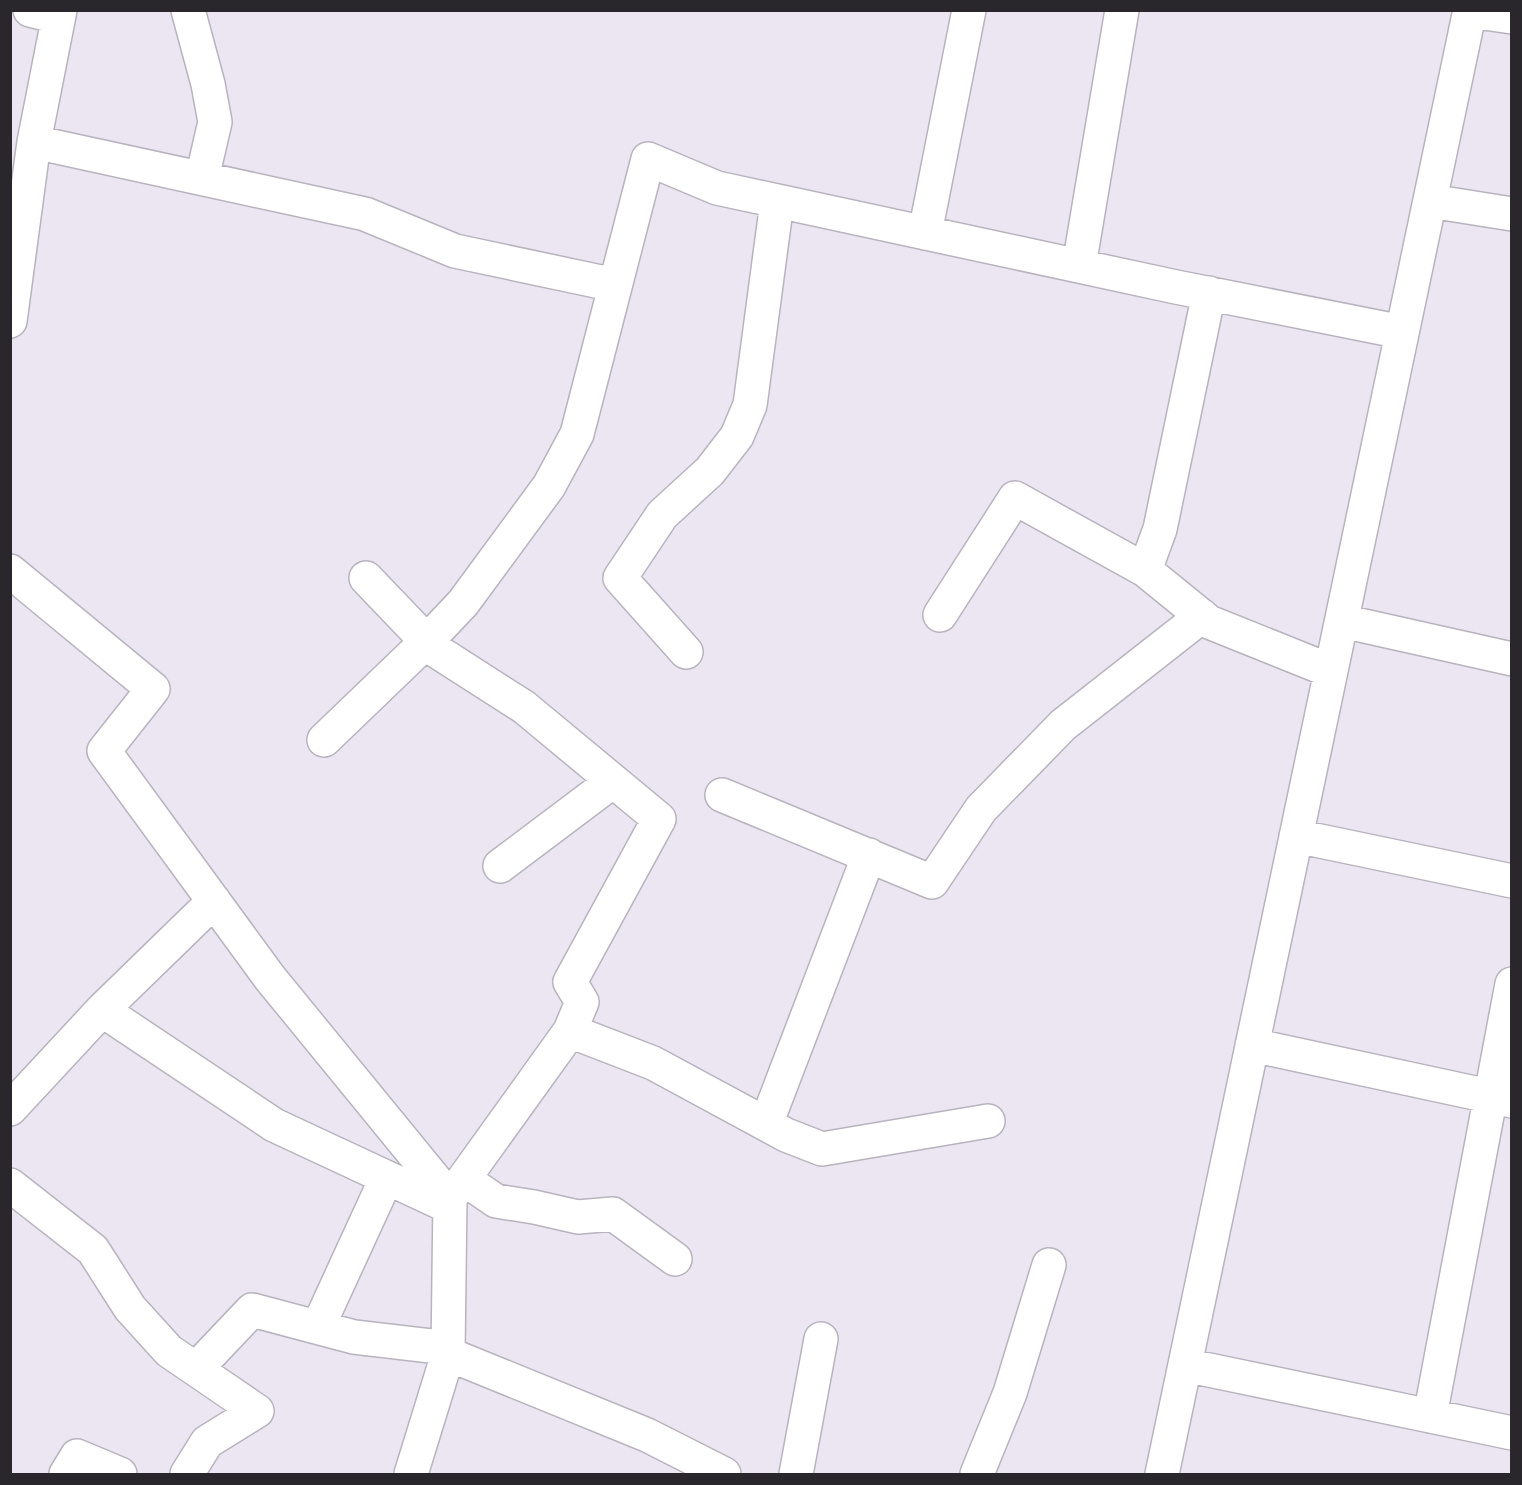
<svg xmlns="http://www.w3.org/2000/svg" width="1522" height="1485" font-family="'Fira Sans Condensed',sans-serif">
<rect width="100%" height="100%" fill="#ebe6f1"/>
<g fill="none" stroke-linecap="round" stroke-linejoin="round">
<defs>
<path id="minor" d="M 30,10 L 58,17
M 188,10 L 208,84 L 215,122 L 202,178
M 1470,11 L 1512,17
M 34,142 L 365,214 L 455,251 L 615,285
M 1430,201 L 1512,214
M 925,233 L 969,10
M 1079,266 L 1122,10
M 10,321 L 34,142 L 60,10
M 1145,570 L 1160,529 L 1209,293
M 10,571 L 153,689 L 104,751 L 270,978 L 450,1198 L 448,1354 L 411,1474
M 366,578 L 435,650 L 524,707 L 659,819 L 570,982 L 582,1002 L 570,1031 L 450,1198
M 940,615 L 1015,498 L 1145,570 L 1209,622 L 1331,671
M 1342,621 L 1512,659
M 686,652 L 620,578 L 662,515 L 710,471 L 737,436 L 750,405 L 777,202
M 324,740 L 427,641 L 463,603 L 549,486 L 577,434 L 648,159 L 717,188 L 1176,287 L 1402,332
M 722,795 L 932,882 L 981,809 L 1063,725 L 1202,616
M 1296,836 L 1512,881
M 500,866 L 613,781
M 102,1010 L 274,1125 L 450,1207
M 570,1031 L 653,1063 L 786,1135 L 822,1149 L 988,1121
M 1252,1045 L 1512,1101
M 10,1109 L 102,1010 L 214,901
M 766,1124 L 869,855
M 464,1179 L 496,1201 L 534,1207 L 578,1217 L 613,1214 L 675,1259
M 10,1185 L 93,1250 L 130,1308 L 169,1351 L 257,1411 L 207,1442 L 187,1474
M 318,1327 L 386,1179
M 448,1354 L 647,1435 L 724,1474
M 1185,1365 L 1512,1433
M 196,1369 L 252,1310 L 354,1337 L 448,1348
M 1430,1416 L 1512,984
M 66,1474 L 77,1456 L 120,1474
M 796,1474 L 821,1339
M 977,1474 L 1010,1393 L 1049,1265
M 1162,1474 L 1470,10"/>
</defs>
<use href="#minor" stroke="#b8b3be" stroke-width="36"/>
<use href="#minor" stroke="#fff" stroke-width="33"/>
</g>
<rect width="1522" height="1485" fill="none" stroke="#29272b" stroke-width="24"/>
</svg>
